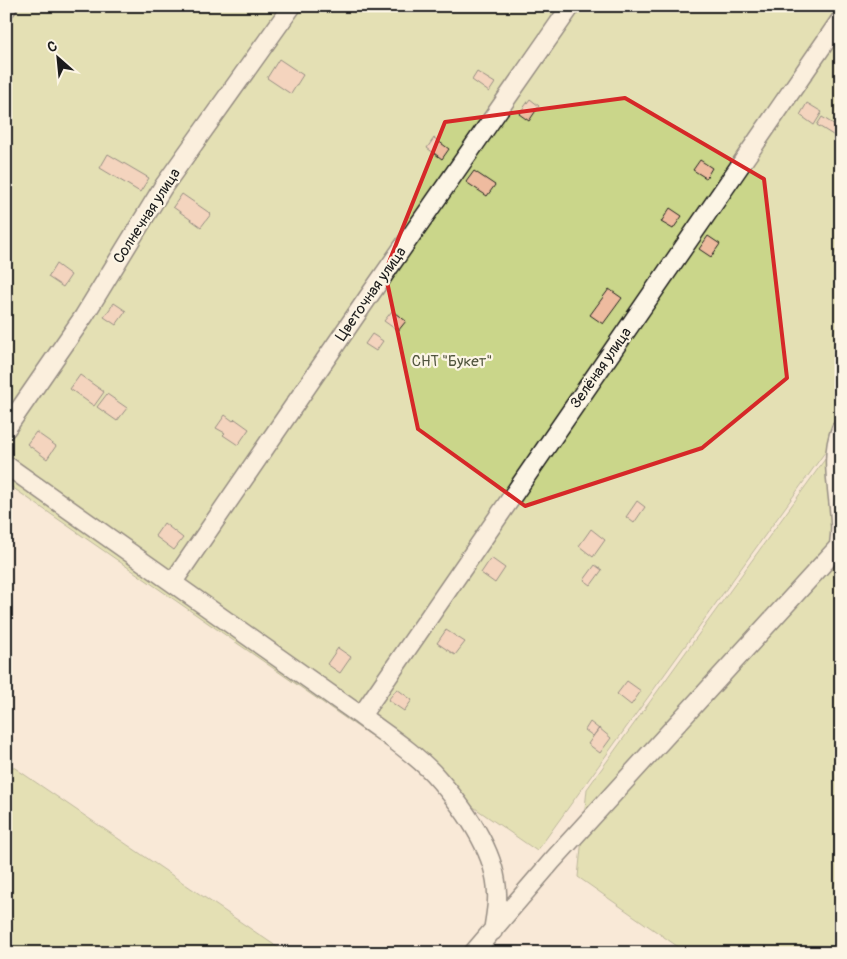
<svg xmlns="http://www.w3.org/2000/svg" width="847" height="959" font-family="Pangolin,sans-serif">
<rect width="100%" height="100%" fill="#f9e9d7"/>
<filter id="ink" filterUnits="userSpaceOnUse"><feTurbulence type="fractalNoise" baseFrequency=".02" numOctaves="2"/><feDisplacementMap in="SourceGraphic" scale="10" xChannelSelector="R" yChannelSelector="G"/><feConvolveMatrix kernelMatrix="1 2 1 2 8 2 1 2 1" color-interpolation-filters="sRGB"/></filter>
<g filter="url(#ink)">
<path fill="#cad68a" stroke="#737953" d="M 6,6 L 841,6 L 841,430 L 537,851 L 6,483 Z
M 841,437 L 841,953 L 687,953 L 578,877 L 587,789 Z
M 6,762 L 286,953 L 6,953 Z"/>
<path fill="#eebb9f" stroke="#1c1c1c" d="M 279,59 L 303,75 L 291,94 L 267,78 Z
M 477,72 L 495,83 L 489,92 L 472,80 Z
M 530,99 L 539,106 L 529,121 L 519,114 Z
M 807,103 L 822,112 L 814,125 L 800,115 Z
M 822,117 L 838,127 L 833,135 L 817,125 Z
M 840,125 L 841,125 L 841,141 L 833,135 Z
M 434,138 L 449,149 L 442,159 L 427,148 Z
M 108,154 L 149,178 L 140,192 L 100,168 Z
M 700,160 L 712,168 L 706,178 L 693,170 Z
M 474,171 L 495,185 L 487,196 L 466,182 Z
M 182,194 L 211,214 L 201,227 L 173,207 Z
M 670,208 L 682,216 L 673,229 L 661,222 Z
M 708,236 L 720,244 L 711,257 L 699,249 Z
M 56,264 L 71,275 L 63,287 L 48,277 Z
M 609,289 L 622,298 L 603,324 L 590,315 Z
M 114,303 L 126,311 L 116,325 L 104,317 Z
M 392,311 L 406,321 L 398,331 L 384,321 Z
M 372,334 L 383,341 L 376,351 L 365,344 Z
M 80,375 L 104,392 L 94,406 L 70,389 Z
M 107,394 L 127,408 L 117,421 L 97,407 Z
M 225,415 L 233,421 L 235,419 L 249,429 L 238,445 L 223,435 L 225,433 L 216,428 Z
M 36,432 L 56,446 L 47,459 L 27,444 Z
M 637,501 L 645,507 L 634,523 L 626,517 Z
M 164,523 L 183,538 L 174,550 L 155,536 Z
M 591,529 L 605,540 L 593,557 L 579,546 Z
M 491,558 L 505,568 L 495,583 L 481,573 Z
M 595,565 L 602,570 L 591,585 L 584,580 Z
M 446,630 L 465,642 L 455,655 L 437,643 Z
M 338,648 L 351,657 L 340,673 L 327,664 Z
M 627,681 L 641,691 L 631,705 L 617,694 Z
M 397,689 L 412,700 L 404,711 L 388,700 Z
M 590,722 L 599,729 L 593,736 L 585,730 Z
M 599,728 L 611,738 L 600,753 L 588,744 Z"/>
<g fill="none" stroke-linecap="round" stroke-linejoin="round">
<defs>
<path id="street" d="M 6,9 L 8,6
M 6,429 L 84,316 L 163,187 L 292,6
M 6,465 L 361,716 C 385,734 412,751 433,773 C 461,804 496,849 497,893 C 498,905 495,918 493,931
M 839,545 C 840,538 841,530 840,522 C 839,491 829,458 841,429
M 173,582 L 369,296 L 571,6
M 361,716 L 841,19
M 473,953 L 552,861 L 841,544"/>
</defs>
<use href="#street" stroke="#1c1c1c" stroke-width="21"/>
<use href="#street" stroke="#fcf5e5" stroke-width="18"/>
</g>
</g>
<path d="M0 0H847V959H0ZM 625,98 L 764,179 L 787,378 L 702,448 L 525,506 L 418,429 L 385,272 L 445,122 Z" fill="#f9e9d7" fill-opacity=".55" fill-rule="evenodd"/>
<path fill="none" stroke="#d62828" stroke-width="4" stroke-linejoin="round" d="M 625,98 L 764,179 L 787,378 L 702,448 L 525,506 L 418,429 L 385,272 L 445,122 Z"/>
<g text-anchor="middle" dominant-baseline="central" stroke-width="4.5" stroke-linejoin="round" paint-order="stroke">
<g font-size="15" fill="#1c1c1c" stroke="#fcf5e5">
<text transform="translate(147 216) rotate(-57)">Солнечная улица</text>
<text transform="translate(371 294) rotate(-55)">Цветочная улица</text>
<text transform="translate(601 368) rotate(-55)">Зелёная улица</text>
</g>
<g font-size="15" fill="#50543d" stroke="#fcf5e5">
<text x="452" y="361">СНТ "Букет"</text>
</g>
</g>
<rect width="847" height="959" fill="none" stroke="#fcf5e5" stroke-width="25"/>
<rect x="12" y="12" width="822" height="934" fill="none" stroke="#1c1c1c" stroke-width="2" filter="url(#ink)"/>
<g transform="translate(58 58) rotate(333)" stroke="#fcf5e5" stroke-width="4" paint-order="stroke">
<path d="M0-4L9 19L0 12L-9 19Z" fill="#1c1c1c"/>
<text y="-8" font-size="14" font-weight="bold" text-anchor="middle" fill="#1c1c1c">С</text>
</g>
</svg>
